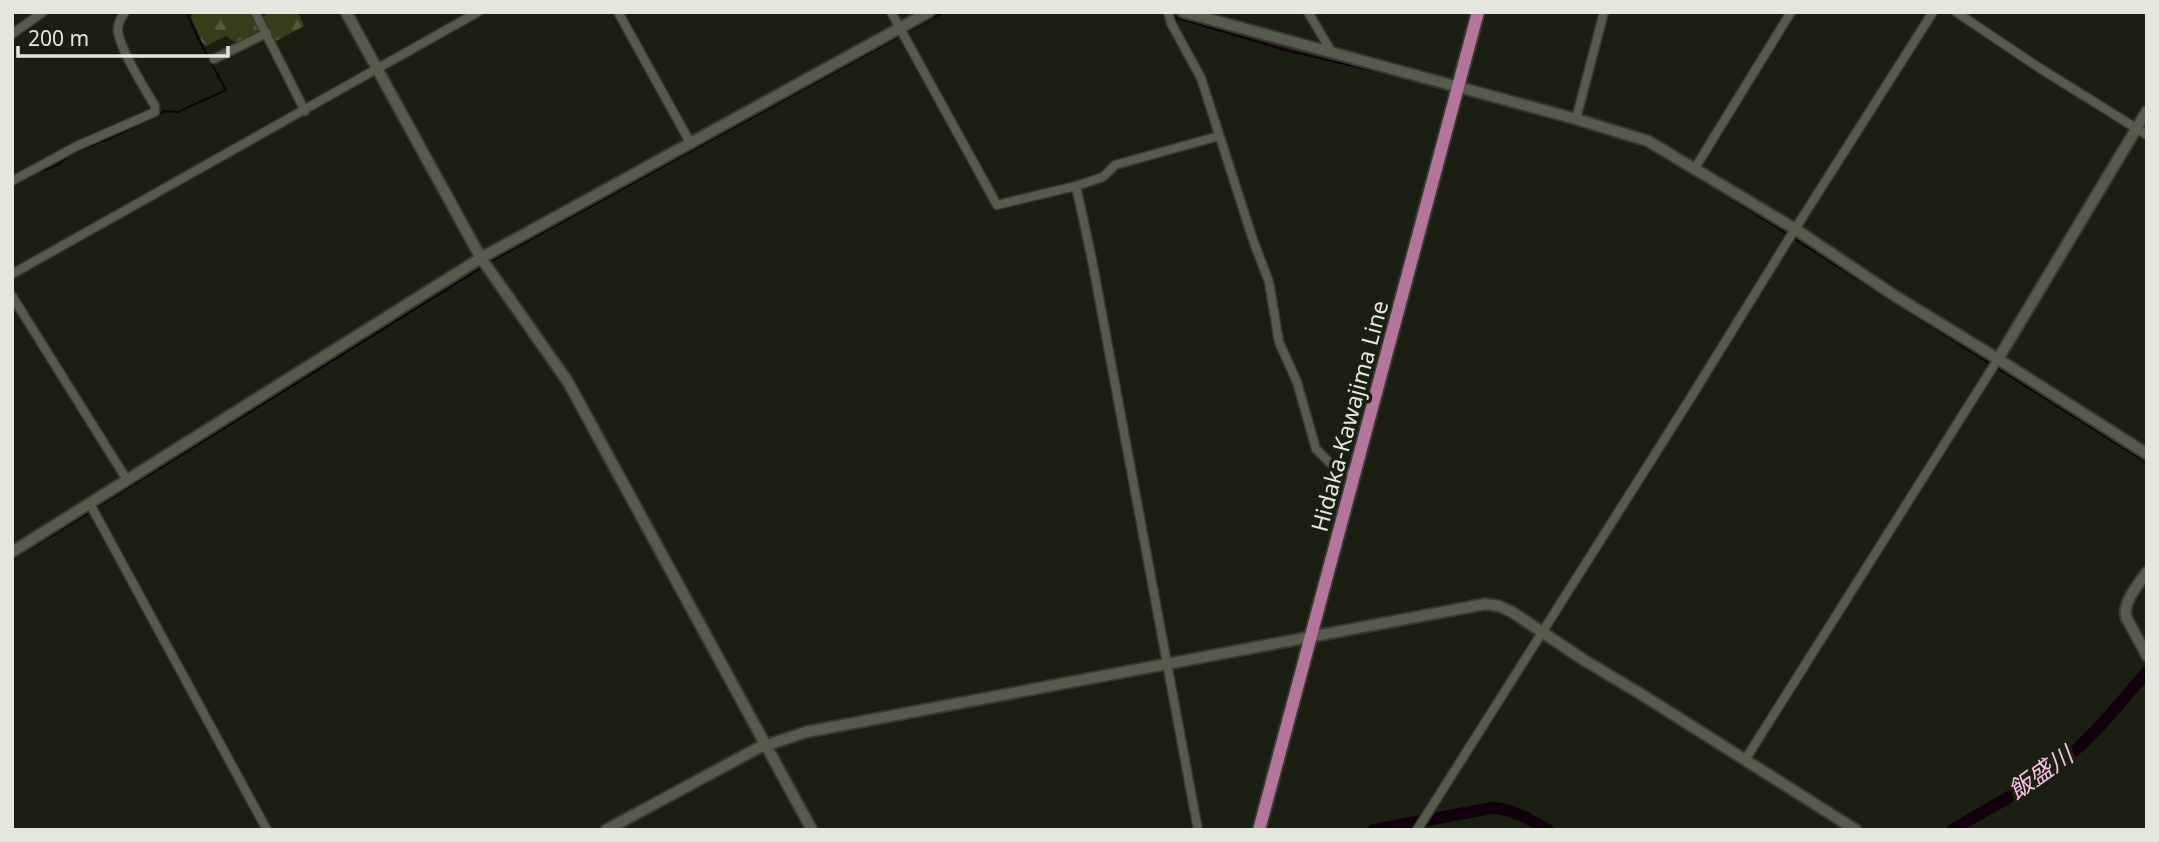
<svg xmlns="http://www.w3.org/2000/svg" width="2159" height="842" font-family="'Noto Sans','Noto Sans JP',sans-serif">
<defs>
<pattern id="forest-firs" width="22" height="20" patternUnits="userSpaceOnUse" patternTransform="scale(1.75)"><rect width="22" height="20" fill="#363e1b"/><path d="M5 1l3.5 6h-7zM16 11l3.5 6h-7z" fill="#535a3c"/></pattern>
</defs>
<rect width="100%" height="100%" fill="#1b1f11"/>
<path fill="url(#forest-firs)" d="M 194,12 L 253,12 L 261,18 L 270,12 L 298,12 L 304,26 L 274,42 L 270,36 L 236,43 L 226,36 L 206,46 L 202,42 L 191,17 Z"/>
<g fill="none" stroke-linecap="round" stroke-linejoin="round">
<path stroke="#12000c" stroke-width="2" d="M 1158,12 L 1160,13
M 1174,17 L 1285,50 L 1413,80
M 905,33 L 944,12
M 1638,144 L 1649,148
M 77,151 L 108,139 L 165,111 L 178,112 L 226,90 L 203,48 L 186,12
M 35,173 L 58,165 L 69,155
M 1702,180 L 1789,235
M 19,181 L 30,176
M 1793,238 L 1992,365
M 488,263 L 900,36
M 1997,368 L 2147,463
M 96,508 L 481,268
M 12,560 L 92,511"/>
<path stroke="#12000c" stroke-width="12" d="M 1373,830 L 1492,808 C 1514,809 1529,819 1548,830
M 1952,830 C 1990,807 2032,787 2066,758 C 2096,734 2121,701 2147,672"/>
<defs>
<path id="street" d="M 255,12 L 305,111
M 618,12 L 691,144
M 891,12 L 997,205 L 1076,186 L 1103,177 L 1115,165 L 1219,136
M 1168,12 L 1171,23 L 1201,78 L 1253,240 L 1269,282 L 1279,342 L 1297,382 L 1316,449 L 1332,465 L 1355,475
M 1308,12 L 1331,51
M 1956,12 L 2038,67 L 2147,135
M 12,34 L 43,12
M 214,59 L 267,33
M 1576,119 L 1604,12
M 1695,168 L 1791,12
M 12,181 L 77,146 L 155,112 L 155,106 C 146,91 116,43 118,28 C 118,22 122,17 125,12
M 1076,186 L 1092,260 L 1198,830
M 12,274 L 478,12
M 12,296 L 127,480
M 90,504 L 267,830
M 1745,760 L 1998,359
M 1417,830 L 1688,402 L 1795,229 L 1933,12"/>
<path id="secondary" d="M 346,12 L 481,258 L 568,382 L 812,830
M 1183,12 L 1576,119 L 1648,141 L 1795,229 L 1895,296 L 1998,359 L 2147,454
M 1998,359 L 2147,111
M 12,552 L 481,258 L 929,12
M 2147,572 C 2138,585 2123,601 2126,617 L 2147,656
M 606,830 L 758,748 L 806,732 L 1485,604 L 1499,606 L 1512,612 L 1584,660 L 1644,696 L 1856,830"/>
<path id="primary" d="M 1259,830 L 1478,12"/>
</defs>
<use href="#street" stroke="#373932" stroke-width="11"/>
<use href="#secondary" stroke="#373932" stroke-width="14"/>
<use href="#primary" stroke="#373932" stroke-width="16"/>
<use href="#street" stroke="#575b4c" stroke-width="8"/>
<use href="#secondary" stroke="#575b4c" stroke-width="10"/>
<use href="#primary" stroke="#b3759c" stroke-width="12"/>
</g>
<g text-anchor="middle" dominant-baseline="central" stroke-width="7" stroke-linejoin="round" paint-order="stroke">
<g font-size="23" fill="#e4e7de" stroke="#1b1f11">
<text transform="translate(1349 416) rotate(-75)">Hidaka-Kawajima Line</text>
</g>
<g font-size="24" font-style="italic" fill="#f7bfe4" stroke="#1b1f11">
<text transform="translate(2040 772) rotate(-35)">飯盛川</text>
</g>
</g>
<rect width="2159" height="842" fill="none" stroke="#e4e7de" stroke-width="28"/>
<path d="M18 46v10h210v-10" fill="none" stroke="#e4e7de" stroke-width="3.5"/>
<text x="28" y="46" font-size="21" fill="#e4e7de" stroke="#1b1f11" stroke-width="5" paint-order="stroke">200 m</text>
</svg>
